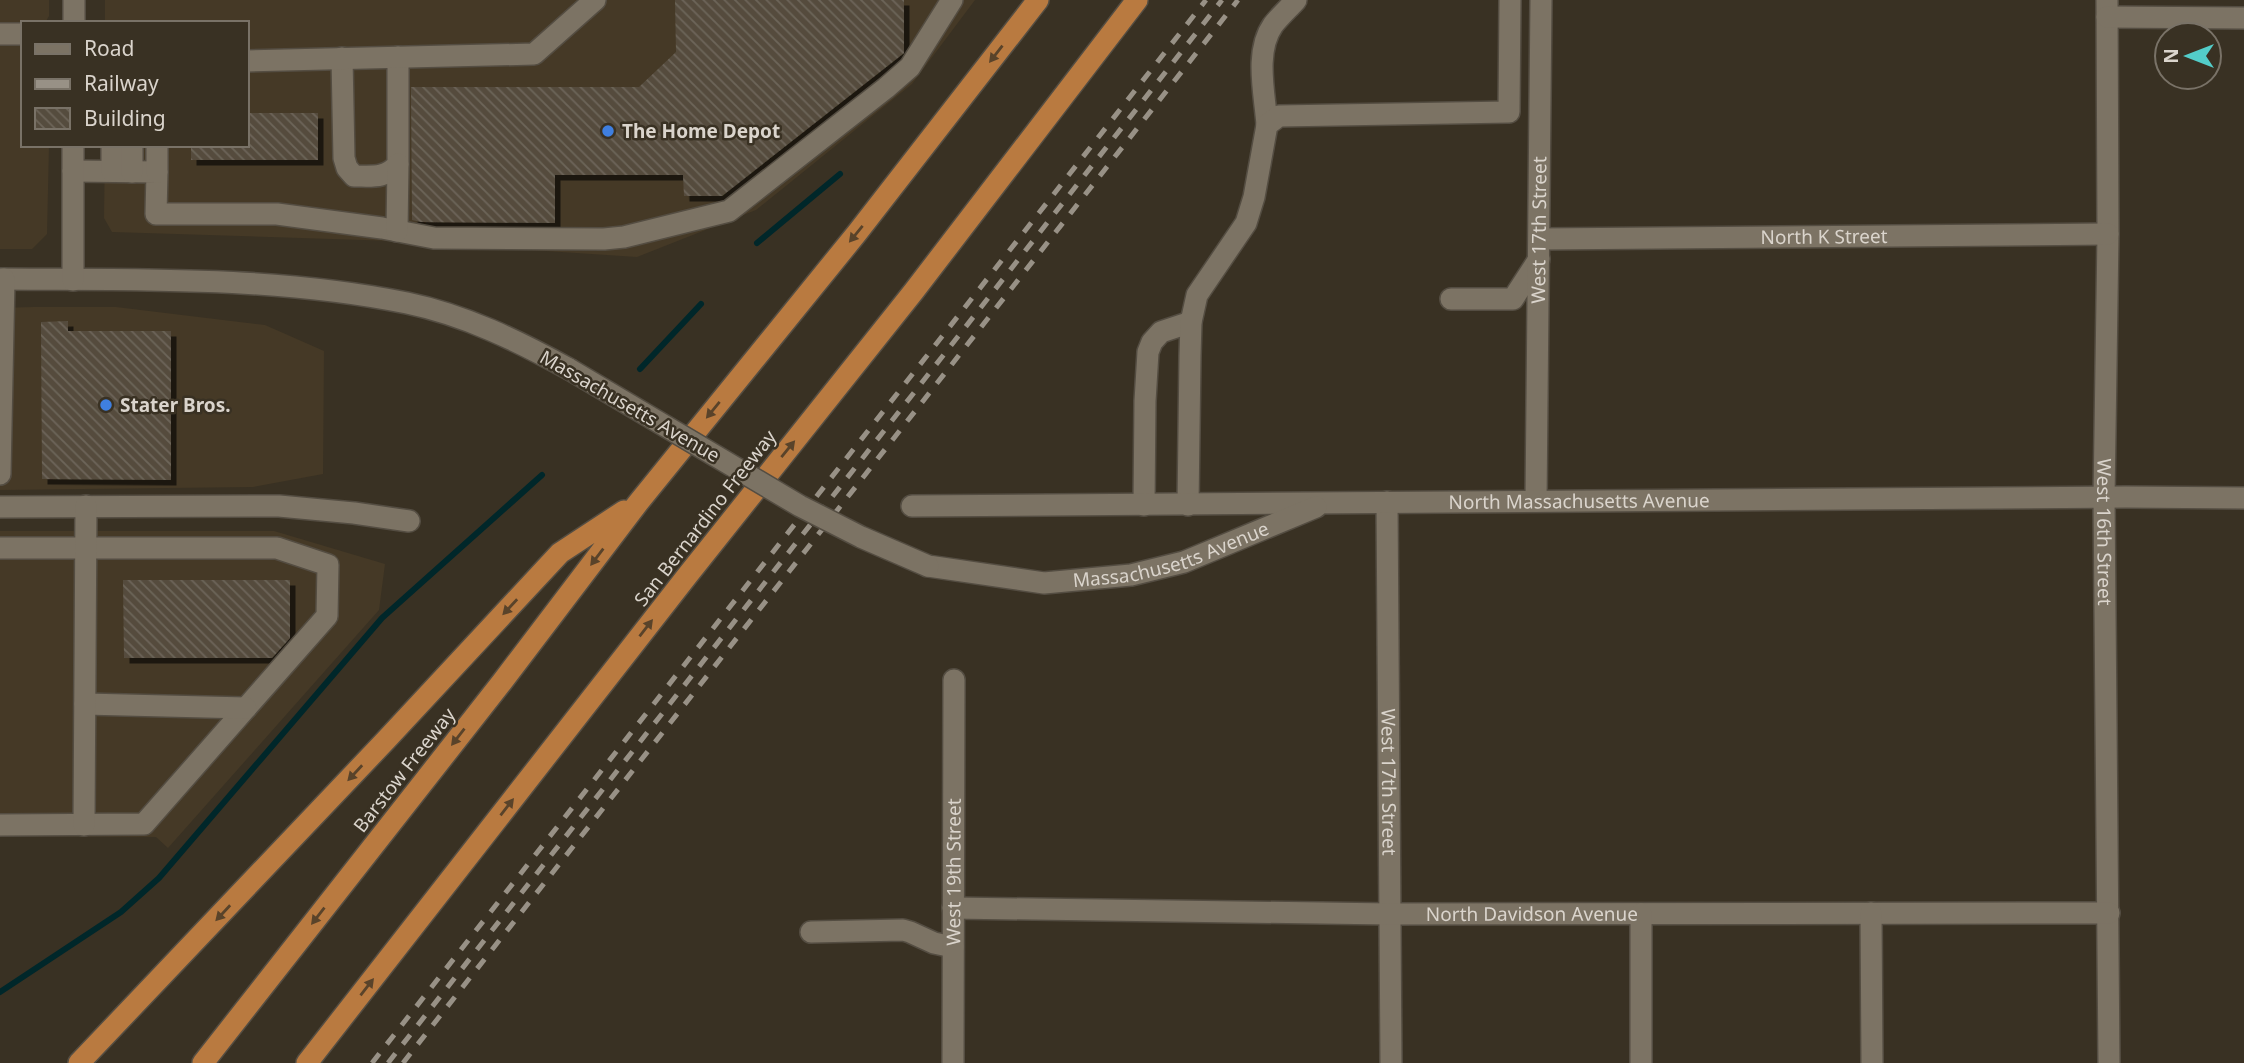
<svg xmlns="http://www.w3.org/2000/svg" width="2244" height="1063" font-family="'Noto Sans',sans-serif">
<defs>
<pattern id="building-back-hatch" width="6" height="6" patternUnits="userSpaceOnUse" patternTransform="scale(1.75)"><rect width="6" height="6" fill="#554c3e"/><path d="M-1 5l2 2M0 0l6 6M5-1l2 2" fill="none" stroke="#6d6559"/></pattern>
<filter id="shadow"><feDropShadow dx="5.5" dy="5.5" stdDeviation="0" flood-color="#0009"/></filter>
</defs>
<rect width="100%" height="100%" fill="#393123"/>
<path fill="#453926" d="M 0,0 L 49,0 L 49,16 L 45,23 L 23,23 L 23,145 L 49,145 L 47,234 L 32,249 L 0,249 Z
M 105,0 L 975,0 L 912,84 L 756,210 L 637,257 L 394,241 L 112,232 L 104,218 L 105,145 L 247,145 L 247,23 L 105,23 Z
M 33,307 L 116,307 L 265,325 L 324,351 L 323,474 L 253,487 L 0,490 L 0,308 Z
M 0,531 L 274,531 L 385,564 L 379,610 L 168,848 L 156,837 L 0,836 Z"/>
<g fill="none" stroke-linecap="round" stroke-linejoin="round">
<path stroke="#00272a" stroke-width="6" d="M 757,243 L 840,174
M 640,369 L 701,304
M 0,992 L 121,912 L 159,878 L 382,618 L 542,475"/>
</g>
<path fill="url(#building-back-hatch)" filter="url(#shadow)" d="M 675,0 L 904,0 L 904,53 L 722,196 L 684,196 L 683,175 L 555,175 L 555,223 L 421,222 L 412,220 L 411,87 L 639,87 L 676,52 Z
M 247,113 L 318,113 L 318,160 L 191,160 L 191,145 L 247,145 Z
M 68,321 L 68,331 L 171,331 L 171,480 L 42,479 L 41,322 Z
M 123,580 L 290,580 L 290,638 L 272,658 L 124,658 Z"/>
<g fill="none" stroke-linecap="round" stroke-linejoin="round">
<defs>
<g id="minor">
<path id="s1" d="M 2107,0 L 2108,234 L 2104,498 L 2109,1063"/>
<path d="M 2107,17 L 2244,18"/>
<path d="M 74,23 L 74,0"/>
<path d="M 0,34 L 23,34"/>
<path d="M 342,58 L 344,158 L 347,168 L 354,176 C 371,176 386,179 398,164 L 398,57"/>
<path d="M 247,61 L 534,54 L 595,0"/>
<path d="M 1267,125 C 1265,95 1254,52 1273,25 C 1280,16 1289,8 1296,0"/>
<path d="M 73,171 L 157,172 L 156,214 L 277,214 L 382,228 L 434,238 L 604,239 L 624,237 L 729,211 L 886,88 L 910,67 L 952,0"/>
<path d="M 112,171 L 112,145"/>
<path d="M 132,172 L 132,145"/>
<path d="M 157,172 L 157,145"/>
<path d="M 397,231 L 398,164"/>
<path id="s2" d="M 1540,239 L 2108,234"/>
<path d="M 0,279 C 135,280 274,276 407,303 C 465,315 518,341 569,369"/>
<path d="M 73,280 L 73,145"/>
<path d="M 1451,299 L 1513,299 L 1539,259"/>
<path d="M 0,474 L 4,279"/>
<path id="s3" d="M 1536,501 L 1541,0"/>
<path id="s4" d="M 1387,502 L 1391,1063"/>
<path d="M 1144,505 L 1145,401 L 1148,352 L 1152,342 L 1161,332 L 1191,322"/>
<path d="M 1188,505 L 1190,356 L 1191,322 L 1197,295 L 1246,223 L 1254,197 L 1267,125 L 1279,116 L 1509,112 L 1510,0"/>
<path id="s5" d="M 912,506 L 2126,497 L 2244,498"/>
<path d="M 0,507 L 279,506 L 354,513 L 409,521"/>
<path d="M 0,548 L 277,548 L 328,565 L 327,616 L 144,824 L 0,825"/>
<path id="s6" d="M 928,566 L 1044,583 L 1131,575 L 1184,562 L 1316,507"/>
<path d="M 85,704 L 246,708"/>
<path d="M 84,825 L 86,506"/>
<path id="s7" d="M 953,908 L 1390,914 L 2109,913"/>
<path d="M 1871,913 L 1872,1063"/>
<path d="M 1641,914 L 1641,1063"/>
<path d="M 811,932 L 903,930 L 910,932 L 934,943 L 953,947"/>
<path id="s8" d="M 953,1063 L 954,680"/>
</g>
<path id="highway" d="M 79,1063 L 386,740 L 560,553 L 624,511
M 203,1063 L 502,682 L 638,503 L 857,233 L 1038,0
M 307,1063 L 687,576 L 914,291 L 1137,0"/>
</defs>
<use href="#minor" stroke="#544d42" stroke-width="24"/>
<use href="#highway" stroke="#544d42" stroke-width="24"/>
<use href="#minor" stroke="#7c7364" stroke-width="21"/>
<use href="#highway" stroke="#b97a40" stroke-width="21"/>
<path stroke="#989186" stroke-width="5" stroke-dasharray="12 12" stroke-linecap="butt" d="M 372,1063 L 1206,0
M 388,1063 L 1222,0
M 403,1063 L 1238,0"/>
<defs>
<path id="minor-bridge" d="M 569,369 L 800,506 L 861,537 L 928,566"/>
</defs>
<use href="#minor-bridge" stroke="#544d42" stroke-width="24" stroke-linecap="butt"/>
<use href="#minor-bridge" stroke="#7c7364" stroke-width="21"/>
</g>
<defs><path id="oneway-solid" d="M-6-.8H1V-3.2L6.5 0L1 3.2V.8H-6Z" transform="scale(1.75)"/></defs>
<g fill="#59432a">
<use href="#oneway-solid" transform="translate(996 54) rotate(128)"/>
<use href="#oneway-solid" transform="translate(856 234) rotate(129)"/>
<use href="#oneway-solid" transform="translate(713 410) rotate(129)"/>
<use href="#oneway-solid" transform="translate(788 449) rotate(-51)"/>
<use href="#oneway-solid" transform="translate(597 557) rotate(127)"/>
<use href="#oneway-solid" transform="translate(510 607) rotate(133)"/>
<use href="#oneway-solid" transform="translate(646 628) rotate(-52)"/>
<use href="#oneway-solid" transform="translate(458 737) rotate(128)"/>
<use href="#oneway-solid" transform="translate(355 773) rotate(133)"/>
<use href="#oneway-solid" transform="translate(507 807) rotate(-52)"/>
<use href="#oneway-solid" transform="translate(223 913) rotate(133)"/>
<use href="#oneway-solid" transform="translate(318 916) rotate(128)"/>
<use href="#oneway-solid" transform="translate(367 987) rotate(-52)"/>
</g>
<g fill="#3f7fe0" stroke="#393123" stroke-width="2.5">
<circle cx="608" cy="131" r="7"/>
<circle cx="106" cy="405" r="7"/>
</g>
<g text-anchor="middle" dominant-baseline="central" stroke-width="5" stroke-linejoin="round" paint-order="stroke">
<g font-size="19" font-weight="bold" fill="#dad4cc" stroke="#393123" text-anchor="start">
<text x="622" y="131">The Home Depot</text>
<text x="120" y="405">Stater Bros.</text>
</g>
<g font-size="19" fill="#dad4cc" stroke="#393123">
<text stroke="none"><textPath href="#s3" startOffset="271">West 17th Street</textPath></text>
<text stroke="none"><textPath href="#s2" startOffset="284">North K Street</textPath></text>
<text transform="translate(630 406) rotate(30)">Massachusetts Avenue</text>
<text stroke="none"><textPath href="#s5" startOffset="667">North Massachusetts Avenue</textPath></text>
<text transform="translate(705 518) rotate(-52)">San Bernardino Freeway</text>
<text stroke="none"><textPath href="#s1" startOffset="532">West 16th Street</textPath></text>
<text stroke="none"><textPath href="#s6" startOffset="248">Massachusetts Avenue</textPath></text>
<text transform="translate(404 770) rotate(-52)">Barstow Freeway</text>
<text stroke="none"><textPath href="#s4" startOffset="280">West 17th Street</textPath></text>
<text stroke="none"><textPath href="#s8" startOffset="191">West 19th Street</textPath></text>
<text stroke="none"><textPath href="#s7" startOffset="579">North Davidson Avenue</textPath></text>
</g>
</g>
<rect x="21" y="21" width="228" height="126" fill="#393123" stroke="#797267" stroke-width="2"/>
<rect x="35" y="44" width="35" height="10" fill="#7c7364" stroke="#797267" stroke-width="2"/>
<text x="84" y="56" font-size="21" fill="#dad4cc">Road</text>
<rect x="35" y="79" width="35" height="10" fill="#989186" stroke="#797267" stroke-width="2"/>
<text x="84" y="91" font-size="21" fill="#dad4cc">Railway</text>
<rect x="35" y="108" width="35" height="21" fill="url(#building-back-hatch)" stroke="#797267" stroke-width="2"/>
<text x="84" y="126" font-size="21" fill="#dad4cc">Building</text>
<g transform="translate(2188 56) rotate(270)"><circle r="33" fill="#393123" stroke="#797267" stroke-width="2"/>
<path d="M0-5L12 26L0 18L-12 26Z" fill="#53cdc9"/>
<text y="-10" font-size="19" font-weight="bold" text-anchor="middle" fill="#dad4cc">N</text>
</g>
</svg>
